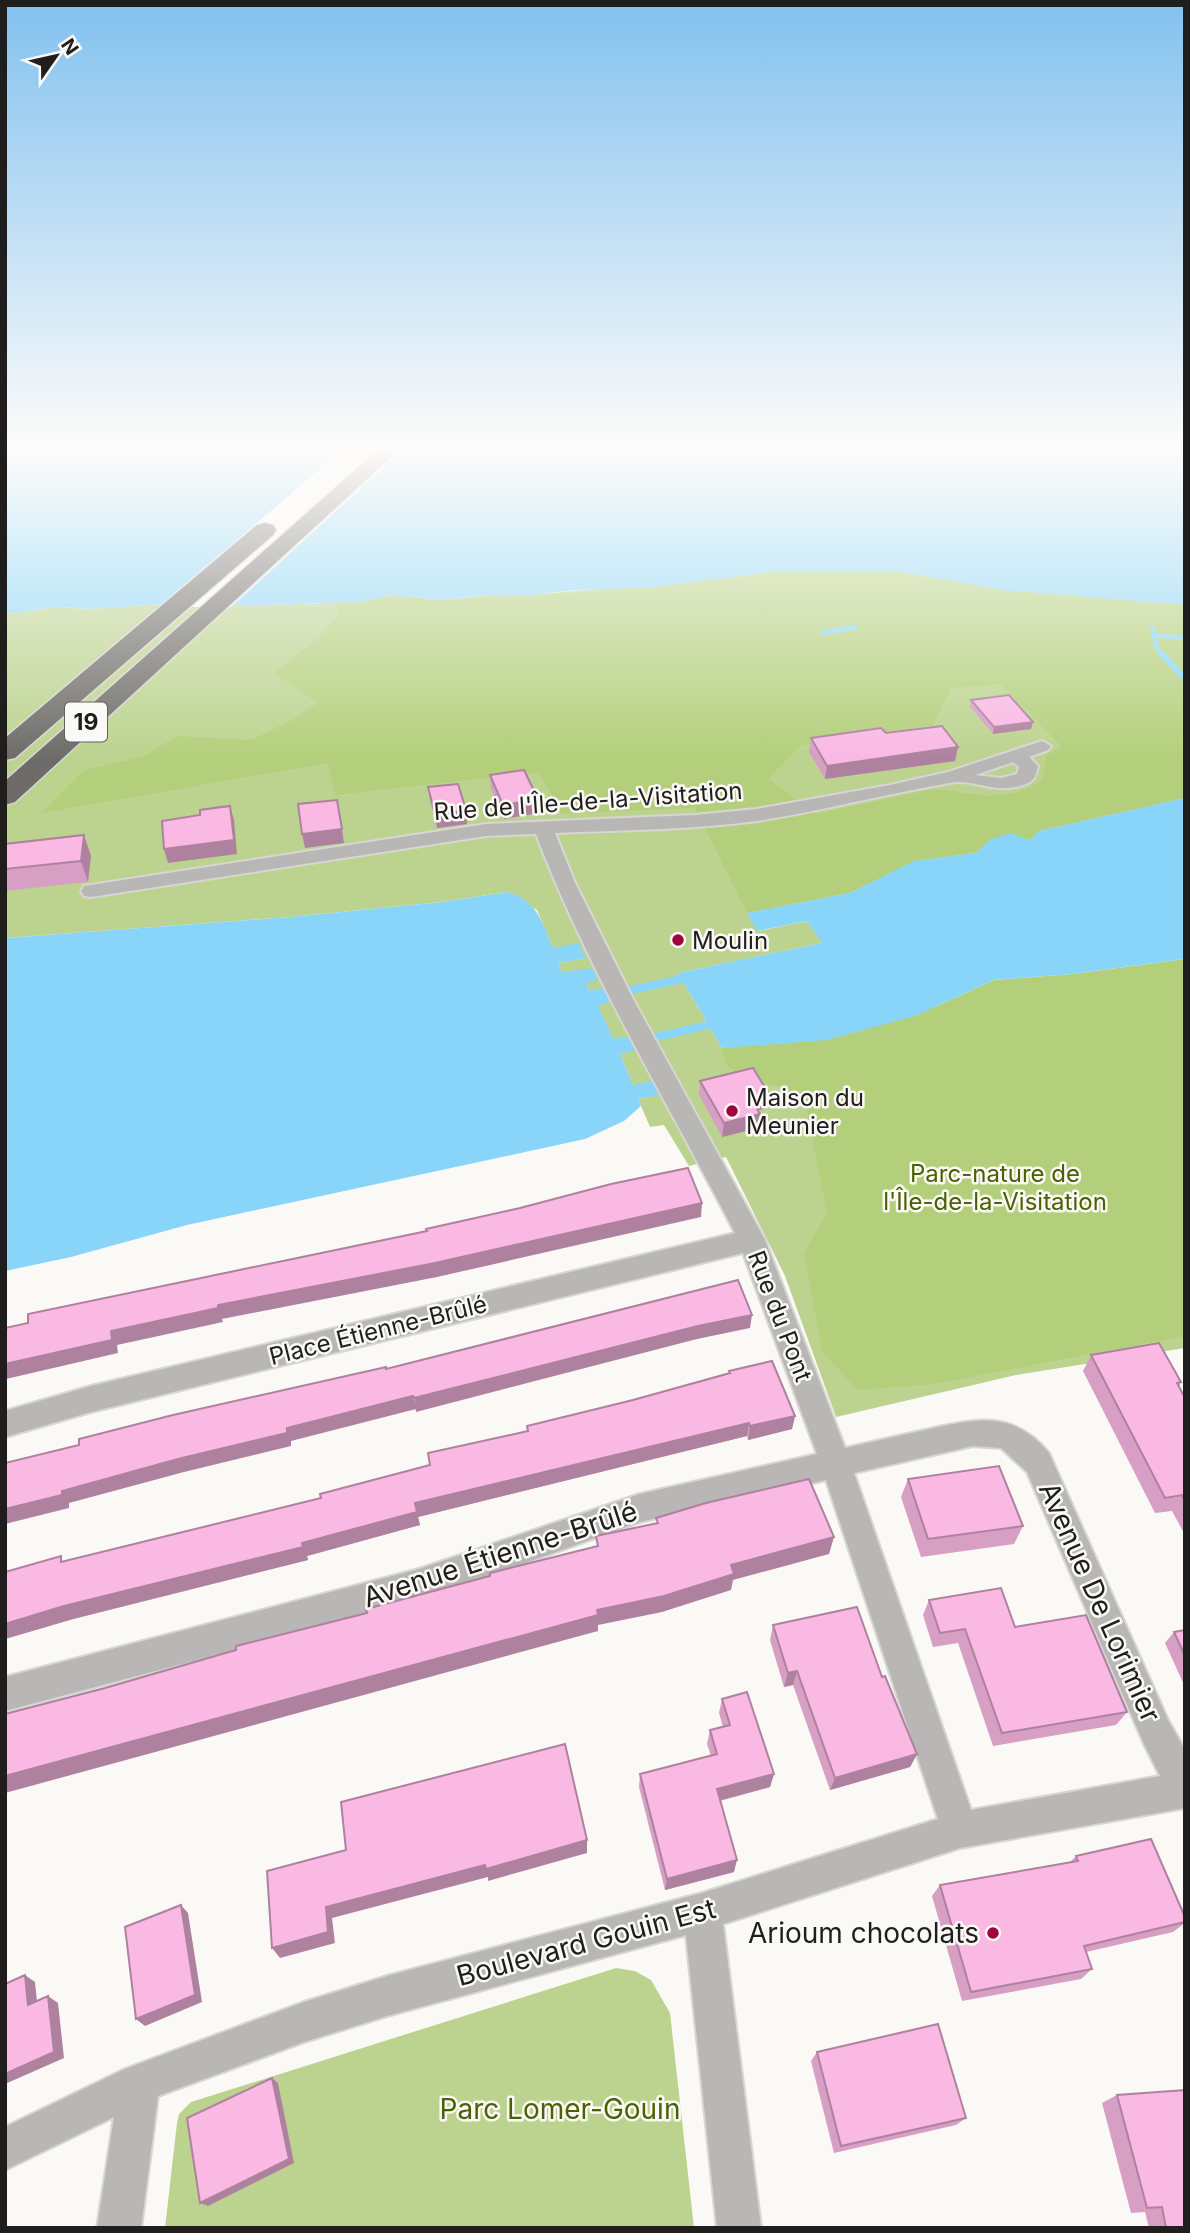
<svg xmlns="http://www.w3.org/2000/svg" width="1190" height="2233" font-family="Inter,sans-serif">
<rect width="100%" height="100%" fill="#fbf9f5"/>
<path fill="#bcd38f" d="M 771,572 L 902,572 L 1185,605 L 1185,798 L 1039,831 L 1030,840 L 991,839 L 976,853 L 914,861 L 850,893 L 748,913 L 758,931 L 807,921 L 823,943 L 678,973 L 722,1048 L 1185,959 L 1185,1348 L 1016,1375 L 836,1417 L 785,1276 L 726,1157 L 689,1166 L 664,1125 L 650,1127 L 638,1099 L 658,1095 L 633,1085 L 620,1054 L 634,1049 L 628,1037 L 613,1039 L 597,1005 L 610,1001 L 590,991 L 586,983 L 562,972 L 558,963 L 585,958 L 553,948 L 537,910 L 507,892 L 442,902 L 290,917 L 5,938 L 5,614 L 56,607 L 91,609 L 159,604 L 264,605 L 358,602 L 376,597 L 442,600 L 481,595 L 531,595 Z
M 616,1968 L 635,1971 L 651,1980 L 670,2013 L 694,2228 L 165,2228 L 177,2123 L 179,2114 L 191,2102 Z"/>
<path fill="#b3cf7b" fill-rule="evenodd" d="M 771,572 L 902,572 L 1003,590 L 1185,605 L 1185,798 L 1039,831 L 1030,840 L 991,839 L 976,853 L 915,861 L 850,893 L 747,913 L 695,808 L 562,814 L 539,772 L 335,795 L 328,763 L 42,813 L 84,770 L 143,757 L 177,736 L 251,740 L 290,721 L 318,703 L 274,673 L 317,639 L 338,616 L 336,601 L 358,602 L 393,595 L 442,600 L 648,588 ZM 1001,684 L 1062,747 L 1047,754 L 1042,781 L 1017,793 L 990,796 L 933,789 L 816,814 L 768,779 L 802,745 L 933,725 L 951,688 Z
M 1185,959 L 1185,1336 L 934,1384 L 858,1390 L 823,1353 L 804,1254 L 827,1212 L 806,1107 L 784,1088 L 742,1078 L 726,1065 L 722,1048 L 827,1040 L 915,1016 L 994,980 L 1072,974 Z"/>
<path fill="#89d5f9" d="M 5,447 L 1185,447 L 1185,605 L 1003,590 L 902,572 L 771,572 L 648,588 L 576,590 L 531,595 L 481,595 L 442,600 L 393,595 L 358,602 L 264,605 L 159,604 L 91,609 L 56,607 L 5,614 Z
M 1185,798 L 1185,959 L 1072,974 L 994,980 L 915,1016 L 827,1040 L 722,1048 L 678,973 L 822,943 L 807,921 L 757,931 L 747,913 L 850,893 L 914,861 L 976,853 L 991,839 L 1010,833 L 1030,840 L 1039,831 Z
M 507,892 C 537,900 542,922 553,948 L 579,943 L 586,958 L 558,963 L 562,972 L 592,968 L 598,980 L 586,983 L 590,991 L 603,988 L 610,1002 L 598,1006 L 613,1038 L 628,1037 L 635,1050 L 620,1054 L 633,1085 L 652,1081 L 659,1095 L 638,1099 L 641,1106 L 624,1121 L 585,1139 L 187,1225 L 71,1257 L 5,1271 L 5,938 L 290,917 L 442,902 Z"/>
<path fill="#fbf9f5" d="M 346,447 L 406,447 L 231,607 L 158,607 Z"/>
<g fill="none" stroke-linecap="round" stroke-linejoin="round">
<path stroke="#89d5f9" stroke-width="4.5" d="M 1152,627 L 1157,649 L 1164,657
M 822,633 L 856,627
M 1154,635 L 1185,638"/>
<path stroke="#89d5f9" stroke-width="6" d="M 1163,655 L 1185,679"/>
<path stroke="#89d5f9" stroke-width="8" d="M 607,995 L 682,979
M 631,1043 L 708,1025"/>
<defs>
<path id="minor" d="M 1042,741 L 1051,746 L 1048,750 L 1029,757 L 1038,766 C 1036,776 1034,782 1023,785 C 994,795 973,778 950,783 C 885,794 822,811 757,821 C 690,830 622,830 555,833 L 575,883 L 633,999 L 765,1240 L 845,1448 C 872,1442 898,1436 925,1430 C 975,1419 1012,1409 1049,1453 L 1168,1720 L 1185,1750 L 1185,1808 L 960,1848 L 723,1924 L 761,2228 L 717,2228 L 686,1935 L 387,2016 L 304,2042 L 158,2096 L 141,2228 L 97,2228 L 114,2117 L 5,2170 L 5,2127 L 125,2069 L 304,2002 L 387,1976 L 702,1893 L 938,1819 L 826,1480 L 640,1522 L 419,1601 L 5,1711 L 5,1677 L 419,1569 L 640,1494 L 817,1454 L 743,1253 L 91,1412 L 5,1437 L 5,1411 L 91,1386 L 735,1233 C 667,1101 589,973 536,834 L 486,836 L 91,897 L 84,896 L 81,891 L 84,886 L 486,824 L 695,815 L 756,809 L 890,785 L 948,772 ZM 1013,762 L 1019,767 L 1017,774 L 1001,778 L 975,775 ZM 973,1446 L 1001,1448 L 1027,1472 L 1144,1744 L 1160,1776 L 971,1810 L 854,1473 Z"/>
<path id="highway" d="M 381,447 L 402,447 L 15,802 L 5,805 L 5,781 Z
M 265,523 L 273,525 L 276,530 L 273,535 L 15,758 L 5,760 L 5,738 L 257,525 Z"/>
</defs>
<use href="#minor" stroke="#d8d6d2" stroke-width="4"/>
<use href="#highway" stroke="#d8d6d2" stroke-width="3"/>
<use href="#minor" fill="#b8b7b5" fill-rule="evenodd"/>
<use href="#highway" fill="#6d6c68" fill-rule="evenodd"/>
</g>
<path fill="#d69fc3" d="M 971,700 L 1033,722 L 1031,729 L 993,734 L 970,707 Z
M 886,733 L 958,747 L 955,761 L 825,779 L 809,752 L 811,738 Z
M 490,775 L 538,813 L 504,819 L 491,789 Z
M 428,787 L 467,824 L 437,828 L 430,801 Z
M 84,835 L 91,856 L 88,882 L 5,891 L 5,844 Z
M 700,1081 L 767,1108 L 758,1111 L 758,1128 L 722,1137 L 699,1095 Z
M 1091,1355 L 1181,1382 L 1179,1387 L 1185,1398 L 1185,1535 L 1172,1511 L 1155,1513 L 1083,1371 Z
M 729,1371 L 795,1416 L 792,1429 L 748,1440 L 747,1436 L 418,1517 L 420,1525 L 307,1556 L 308,1560 L 73,1619 L 5,1639 L 5,1572 L 64,1561 L 321,1498 L 430,1465 L 527,1431 L 527,1426 L 633,1400 L 729,1373 Z
M 908,1479 L 1023,1526 L 1014,1544 L 921,1557 L 901,1497 Z
M 929,1600 L 1015,1627 L 1127,1712 L 1116,1725 L 993,1746 L 958,1643 L 933,1647 L 923,1615 Z
M 773,1625 L 882,1677 L 917,1754 L 910,1767 L 830,1790 L 793,1685 L 784,1687 L 770,1640 Z
M 1185,1630 L 1185,1687 L 1165,1643 L 1174,1632 Z
M 722,1699 L 774,1774 L 770,1787 L 720,1801 L 734,1872 L 665,1890 L 639,1787 L 640,1774 L 711,1756 L 707,1744 L 710,1730 L 723,1727 L 719,1713 Z
M 1076,1856 L 1185,1917 L 1185,1923 L 1173,1932 L 1086,1952 L 1092,1969 L 1081,1979 L 962,2001 L 932,1896 L 940,1885 L 1070,1862 Z
M 817,2052 L 966,2118 L 956,2125 L 834,2153 L 811,2061 Z
M 1117,2095 L 1185,2228 L 1149,2228 L 1145,2212 L 1131,2213 L 1102,2103 Z"/>
<path fill="#ae829f" d="M 1033,722 L 1031,729 L 993,734 L 994,727 Z
M 958,747 L 955,761 L 825,779 L 827,766 Z
M 538,799 L 538,813 L 504,819 L 503,805 Z
M 230,806 L 234,820 L 237,854 L 168,863 L 164,849 Z
M 466,810 L 467,824 L 437,828 L 435,814 Z
M 342,829 L 344,843 L 305,848 L 302,834 Z
M 84,835 L 91,856 L 88,882 L 81,861 Z
M 769,1094 L 767,1108 L 749,1113 L 751,1099 Z
M 760,1114 L 758,1128 L 722,1137 L 724,1123 Z
M 702,1203 L 701,1217 L 437,1277 L 222,1319 L 223,1322 L 117,1345 L 118,1353 L 6,1379 L 6,1385 L 5,1364 L 111,1331 L 218,1305 Z
M 752,1315 L 750,1328 L 697,1339 L 416,1412 L 414,1398 L 698,1326 Z
M 413,1396 L 416,1409 L 291,1441 L 291,1446 L 184,1472 L 69,1503 L 69,1508 L 5,1524 L 5,1509 L 62,1491 L 287,1428 Z
M 795,1416 L 792,1429 L 748,1440 L 750,1426 Z
M 749,1423 L 747,1436 L 418,1517 L 420,1525 L 307,1556 L 308,1560 L 73,1619 L 5,1639 L 5,1624 L 64,1606 L 302,1543 L 415,1503 Z
M 834,1537 L 829,1554 L 733,1580 L 731,1590 L 662,1612 L 598,1625 L 598,1631 L 5,1793 L 5,1776 L 597,1610 L 731,1565 Z
M 797,1671 L 793,1685 L 784,1687 L 788,1673 Z
M 917,1754 L 910,1767 L 830,1790 L 835,1778 Z
M 774,1774 L 770,1787 L 714,1802 L 717,1789 Z
M 587,1840 L 587,1853 L 488,1881 L 488,1877 L 332,1918 L 335,1943 L 280,1958 L 272,1948 L 326,1907 L 485,1865 Z
M 737,1860 L 734,1872 L 665,1890 L 667,1879 Z
M 181,1905 L 188,1913 L 202,2002 L 145,2026 L 136,2019 Z
M 25,1975 L 35,1982 L 38,2011 L 28,2005 Z
M 48,1996 L 58,2003 L 64,2058 L 5,2084 L 5,2074 Z
M 272,2078 L 278,2083 L 294,2163 L 208,2206 L 200,2203 Z"/>
<path fill="#f9b9e3" stroke="#ae829f" stroke-width="2" d="M 1009,695 L 1033,722 L 994,727 L 971,700 Z
M 942,726 L 958,747 L 827,766 L 811,738 L 881,728 L 886,733 Z
M 524,770 L 538,799 L 503,805 L 490,775 Z
M 458,784 L 466,810 L 435,814 L 428,787 Z
M 337,800 L 342,829 L 302,834 L 298,804 Z
M 230,806 L 234,840 L 164,849 L 162,821 L 200,815 L 200,810 Z
M 84,835 L 81,861 L 5,869 L 5,844 Z
M 753,1068 L 769,1094 L 751,1099 L 760,1114 L 724,1123 L 700,1081 Z
M 688,1168 L 702,1203 L 435,1263 L 218,1305 L 218,1308 L 111,1331 L 112,1340 L 5,1364 L 5,1328 L 28,1323 L 28,1314 L 427,1231 L 426,1229 L 520,1208 L 611,1184 Z
M 738,1280 L 752,1315 L 698,1326 L 414,1398 L 413,1396 L 287,1428 L 287,1433 L 178,1459 L 62,1491 L 62,1495 L 5,1509 L 5,1463 L 79,1445 L 79,1439 L 173,1415 L 386,1367 L 386,1369 Z
M 1159,1343 L 1181,1382 L 1177,1383 L 1185,1398 L 1185,1501 L 1182,1495 L 1165,1498 L 1091,1355 Z
M 772,1361 L 795,1416 L 750,1426 L 749,1423 L 415,1503 L 417,1512 L 302,1543 L 303,1547 L 64,1606 L 5,1624 L 5,1572 L 61,1556 L 61,1562 L 321,1498 L 320,1494 L 430,1465 L 428,1453 L 528,1431 L 527,1426 L 633,1400 L 730,1373 L 729,1371 Z
M 999,1466 L 1023,1526 L 928,1539 L 908,1479 Z
M 809,1479 L 834,1537 L 731,1565 L 734,1574 L 664,1596 L 597,1610 L 598,1615 L 5,1776 L 5,1714 L 105,1688 L 236,1650 L 236,1646 L 367,1613 L 366,1609 L 490,1576 L 490,1573 L 598,1546 L 596,1536 L 658,1523 L 656,1518 L 706,1503 Z
M 1001,1588 L 1015,1627 L 1086,1615 L 1127,1712 L 1002,1733 L 965,1629 L 940,1633 L 929,1600 Z
M 857,1607 L 882,1677 L 885,1676 L 917,1754 L 835,1778 L 797,1671 L 788,1673 L 773,1625 Z
M 1185,1630 L 1185,1656 L 1174,1632 Z
M 747,1692 L 774,1774 L 717,1789 L 737,1860 L 667,1879 L 640,1774 L 717,1754 L 710,1730 L 730,1725 L 722,1699 Z
M 565,1744 L 587,1840 L 486,1869 L 485,1865 L 326,1907 L 328,1932 L 272,1948 L 267,1871 L 346,1850 L 341,1802 Z
M 1151,1839 L 1185,1917 L 1185,1922 L 1084,1946 L 1092,1969 L 971,1992 L 940,1885 L 1078,1861 L 1076,1856 Z
M 181,1905 L 195,1995 L 136,2019 L 125,1927 Z
M 25,1975 L 28,2005 L 48,1996 L 54,2052 L 5,2074 L 5,1984 Z
M 938,2024 L 966,2118 L 841,2146 L 817,2052 Z
M 272,2078 L 289,2159 L 200,2203 L 187,2118 Z
M 1185,2090 L 1185,2228 L 1166,2228 L 1162,2207 L 1147,2208 L 1117,2095 Z"/>
<linearGradient id="sky" x2="0" y2="1"><stop stop-color="#82c1ef"/><stop offset="0.59" stop-color="#fdfcfa"/><stop offset="1" stop-color="#fdfcfa" stop-opacity="0"/></linearGradient>
<rect width="1190" height="759" fill="url(#sky)"/>
<g fill="#a1023d" stroke="#fbf9f5" stroke-width="2.5">
<circle cx="678" cy="940" r="7"/>
<circle cx="732" cy="1111" r="7"/>
<circle cx="993" cy="1933" r="7"/>
</g>
<g text-anchor="middle" dominant-baseline="central" stroke-width="5" stroke-linejoin="round" paint-order="stroke">
<rect fill="#fbf9f5" stroke="#61605e" stroke-width="2" x="65" y="702.5" width="42" height="39" rx="5"/>
<g font-size="23" font-weight="bold" fill="#1f1e1d">
<text x="86" y="722">19</text>
</g>
<g font-size="24" fill="#1f1e1d" stroke="#fbf9f5">
<text transform="translate(588 801) rotate(-4)">Rue de l'Île-de-la-Visitation</text>
<text transform="translate(780 1316) rotate(69)">Rue du Pont</text>
<text transform="translate(378 1330) rotate(-14)">Place Étienne-Brûlé</text>
</g>
<g font-size="24" fill="#1f1e1d" stroke="#fbf9f5" text-anchor="start">
<text x="692" y="940">Moulin</text>
<text x="746" y="1097">Maison du<tspan x="746" dy="28">Meunier</tspan></text>
</g>
<g font-size="24" fill="#4a6100" stroke="#fbf9f5">
<text x="995" y="1173">Parc-nature de<tspan x="995" dy="28">l'Île-de-la-Visitation</tspan></text>
</g>
<g font-size="28" fill="#1f1e1d" stroke="#fbf9f5">
<text transform="translate(500 1554) rotate(-18)">Avenue Étienne-Brûlé</text>
<text transform="translate(1100 1602) rotate(66)">Avenue De Lorimier</text>
<text transform="translate(586 1942) rotate(-15)">Boulevard Gouin Est</text>
</g>
<g font-size="28" fill="#1f1e1d" stroke="#fbf9f5" text-anchor="end">
<text x="979" y="1933">Arioum chocolats</text>
</g>
<g font-size="28" fill="#4a6100" stroke="#fbf9f5">
<text x="560" y="2109">Parc Lomer-Gouin</text>
</g>
</g>
<rect width="1190" height="2233" fill="none" stroke="#1f1e1d" stroke-width="14"/>
<g transform="translate(56 56) rotate(56)" stroke="#fbf9f5" stroke-width="5" paint-order="stroke">
<path d="M0-5L12 26L0 18L-12 26Z" fill="#1f1e1d"/>
<text y="-10" font-size="19" font-weight="bold" text-anchor="middle" fill="#1f1e1d">N</text>
</g>
</svg>
